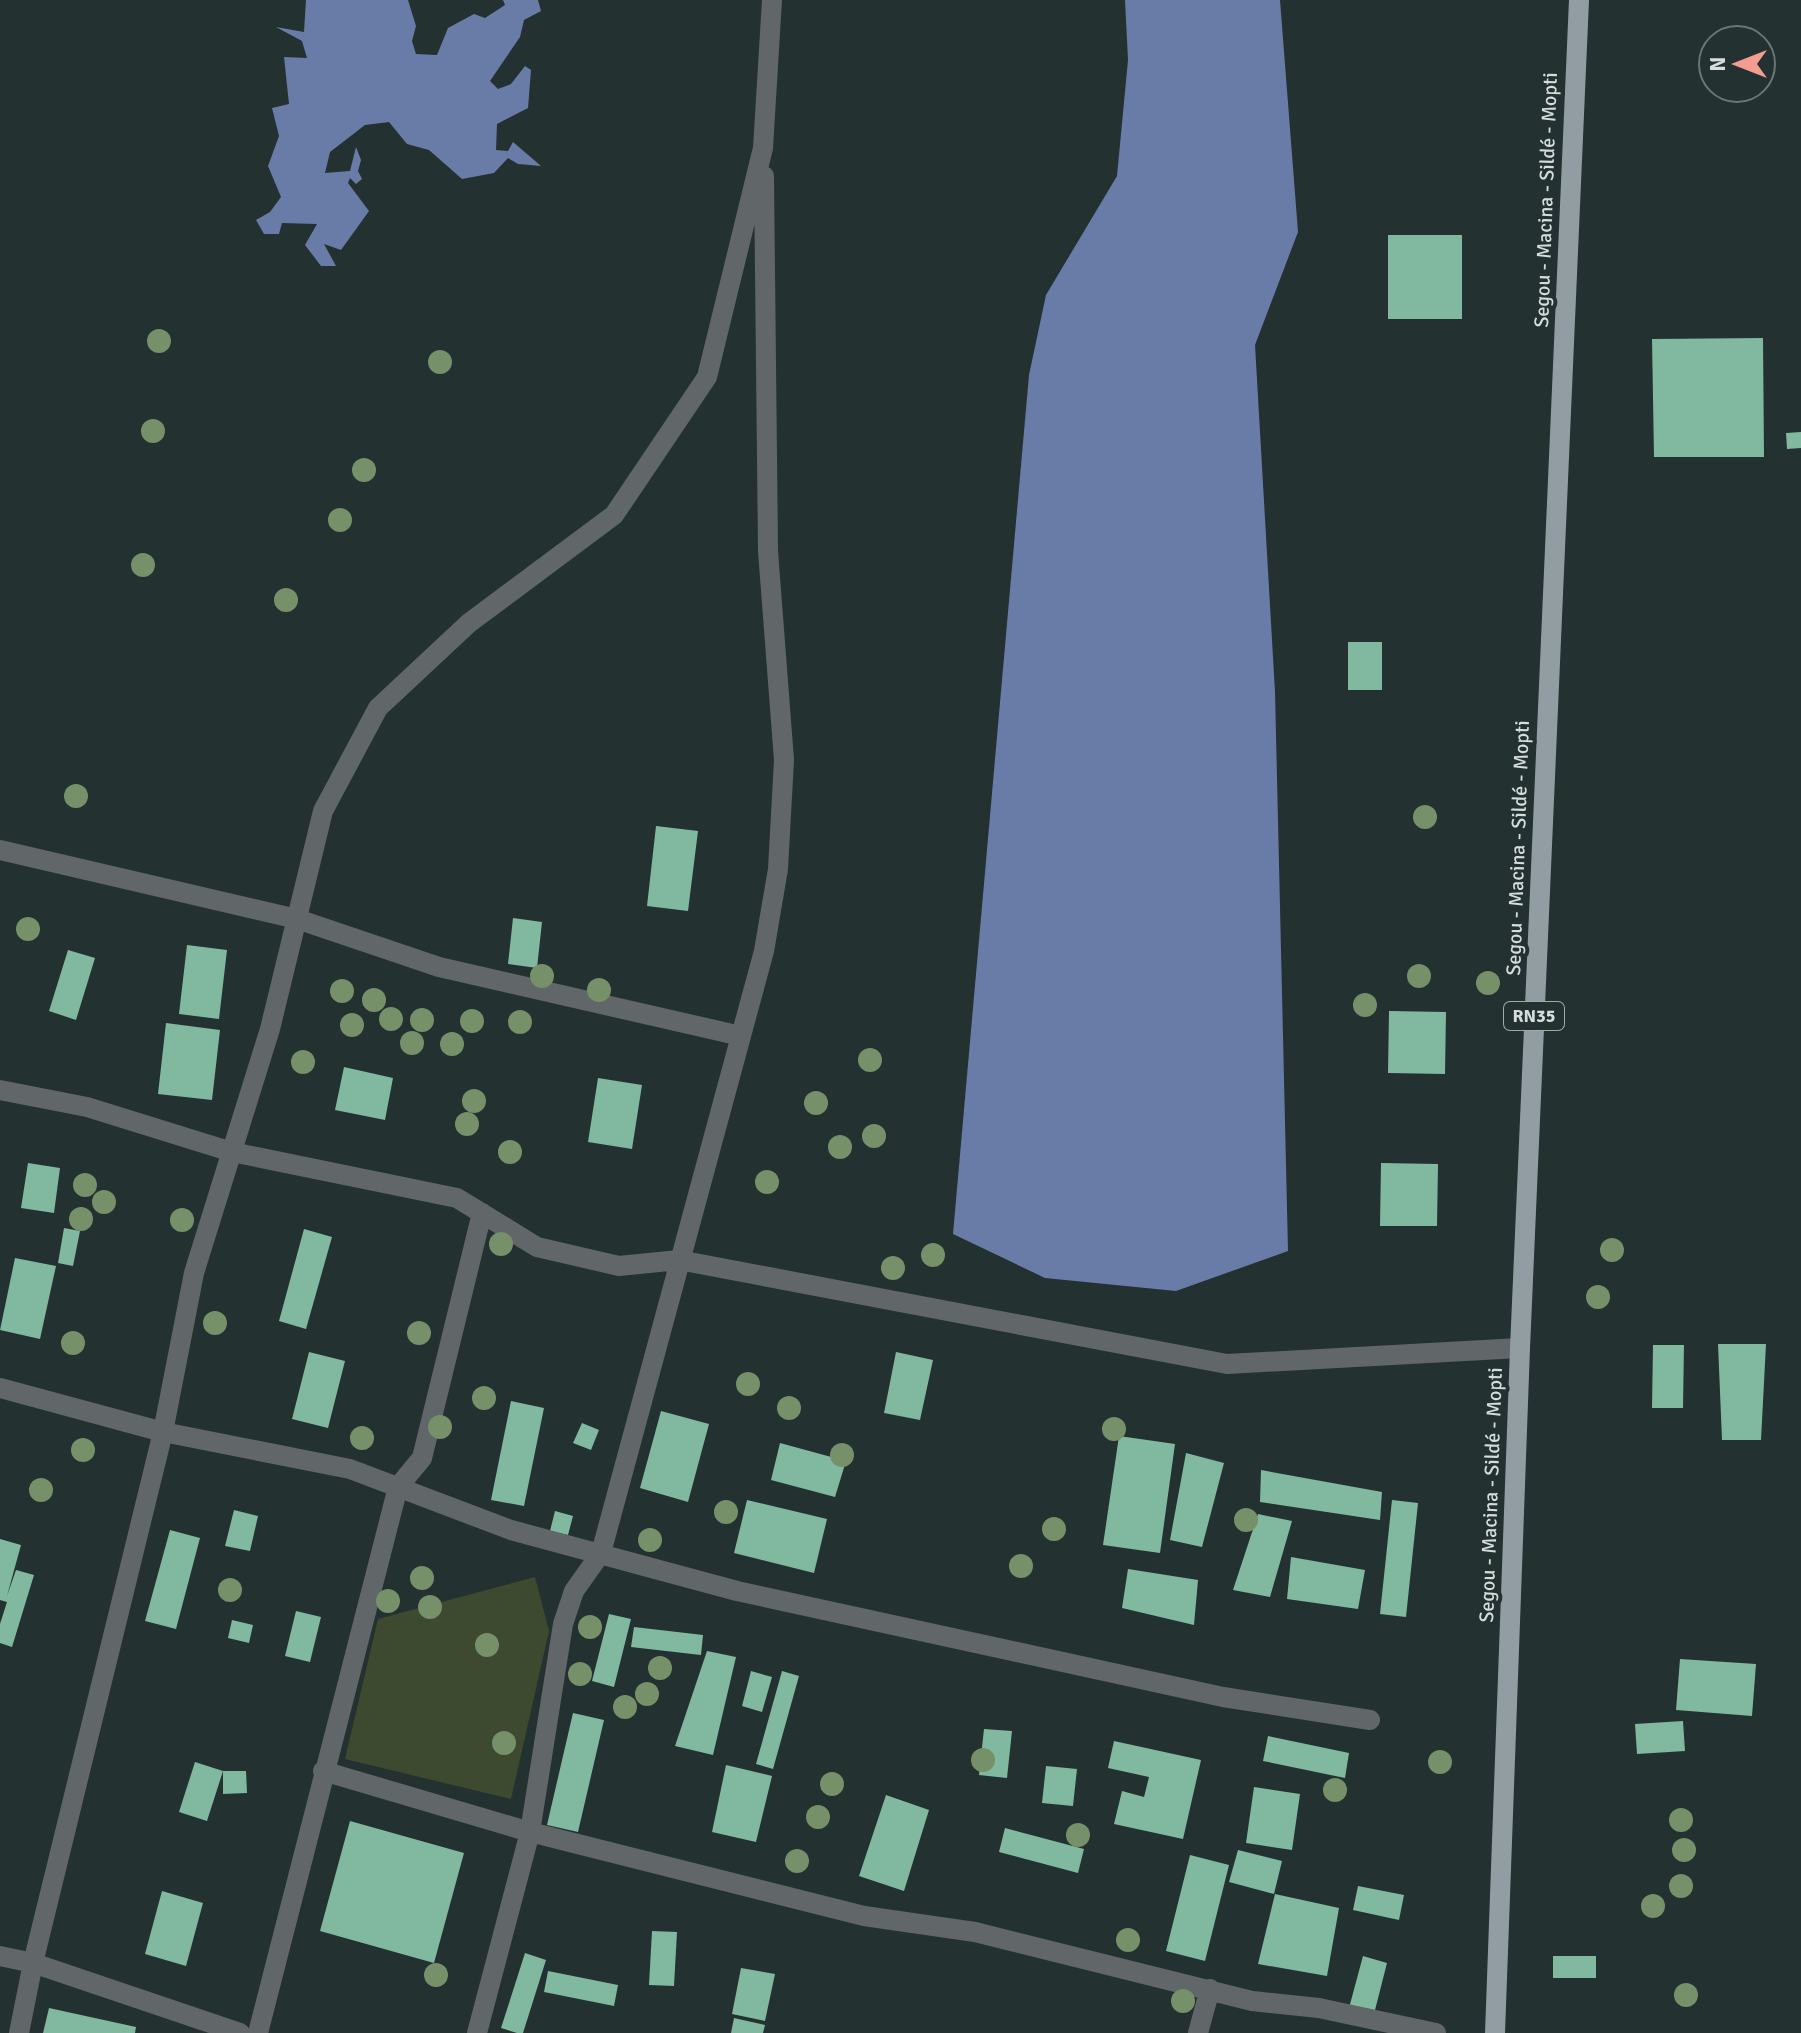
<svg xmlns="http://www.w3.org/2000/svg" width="1801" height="2033" font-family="Signika,sans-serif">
<rect width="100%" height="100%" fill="#243131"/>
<path fill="#3d4a2f" d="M 535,1577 L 549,1631 L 511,1799 L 345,1759 L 378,1619 Z"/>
<path fill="#697ca7" d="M 306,0 L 408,0 L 416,26 L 412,41 L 416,54 L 437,55 L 448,28 L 474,14 L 485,18 L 505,5 L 503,0 L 538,0 L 541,11 L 524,20 L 520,37 L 490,81 L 498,89 L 511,84 L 525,66 L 531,70 L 528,108 L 497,124 L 496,150 L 508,151 L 513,142 L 541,166 L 518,164 L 508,158 L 494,173 L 462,179 L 429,150 L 407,144 L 389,122 L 365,125 L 330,152 L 325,173 L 350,171 L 356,147 L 361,160 L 358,171 L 362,179 L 356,184 L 350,178 L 348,183 L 369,211 L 341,250 L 324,244 L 336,266 L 321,266 L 305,245 L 317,224 L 282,223 L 279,234 L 264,234 L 256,220 L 270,212 L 281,197 L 268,166 L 279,136 L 272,108 L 289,104 L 284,57 L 307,58 L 302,41 L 276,27 L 304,32 Z
M 1125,0 L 1280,0 L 1298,232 L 1255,345 L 1275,692 L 1288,1251 L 1176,1291 L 1045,1278 L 953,1234 L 1029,375 L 1046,295 L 1117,176 L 1128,60 Z"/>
<path fill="#80b99f" d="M 1388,235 L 1462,235 L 1462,319 L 1388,319 Z
M 1763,338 L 1764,457 L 1654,457 L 1652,339 Z
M 1801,432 L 1801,448 L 1787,449 L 1786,433 Z
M 1348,642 L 1382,642 L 1382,690 L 1348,690 Z
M 656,826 L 698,831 L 688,911 L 647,906 Z
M 513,918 L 542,922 L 537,968 L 508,964 Z
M 187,945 L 227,950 L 219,1019 L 179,1014 Z
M 68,950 L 95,958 L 76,1020 L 49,1011 Z
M 1389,1011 L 1446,1012 L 1445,1074 L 1388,1073 Z
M 166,1023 L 220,1030 L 212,1100 L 158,1094 Z
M 344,1067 L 393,1078 L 385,1120 L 335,1110 Z
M 598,1078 L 642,1085 L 632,1149 L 588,1142 Z
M 28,1163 L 60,1168 L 54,1213 L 21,1208 Z
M 1381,1163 L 1438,1164 L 1437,1226 L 1380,1226 Z
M 64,1228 L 80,1231 L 73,1266 L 58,1263 Z
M 304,1229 L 332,1237 L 306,1329 L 279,1321 Z
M 15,1258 L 56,1266 L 40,1339 L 0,1330 Z
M 1718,1344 L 1766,1344 L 1761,1440 L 1722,1440 Z
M 1653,1345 L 1684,1345 L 1683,1408 L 1652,1408 Z
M 309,1352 L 345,1361 L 328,1428 L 292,1419 Z
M 896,1352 L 933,1360 L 920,1420 L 884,1413 Z
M 511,1401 L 544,1408 L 524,1506 L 491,1500 Z
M 661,1411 L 709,1424 L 688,1502 L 640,1488 Z
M 582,1423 L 599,1430 L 591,1450 L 573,1443 Z
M 1119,1436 L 1175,1444 L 1160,1553 L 1103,1545 Z
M 780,1443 L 846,1461 L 835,1497 L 771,1480 Z
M 1186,1453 L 1224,1463 L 1202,1547 L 1170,1540 Z
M 1261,1470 L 1382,1492 L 1380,1520 L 1260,1502 Z
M 747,1500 L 827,1519 L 814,1573 L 734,1553 Z
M 1392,1500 L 1418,1503 L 1406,1617 L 1380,1614 Z
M 234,1510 L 258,1516 L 250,1551 L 225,1546 Z
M 555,1511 L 573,1516 L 568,1535 L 550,1531 Z
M 1258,1514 L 1292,1521 L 1270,1597 L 1233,1590 Z
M 170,1530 L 200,1538 L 176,1629 L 145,1621 Z
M 0,1539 L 21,1545 L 7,1596 L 16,1570 L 34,1575 L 12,1647 L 0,1643 L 0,1624 L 7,1602 L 0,1600 Z
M 1291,1557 L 1365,1570 L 1358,1609 L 1287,1599 Z
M 1128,1569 L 1198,1580 L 1194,1625 L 1122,1608 Z
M 296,1611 L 321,1617 L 310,1662 L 285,1656 Z
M 609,1614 L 631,1619 L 614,1687 L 592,1681 Z
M 232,1620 L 253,1625 L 249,1643 L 228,1638 Z
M 634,1627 L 703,1635 L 701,1655 L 631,1647 Z
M 707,1651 L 736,1657 L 713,1755 L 675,1746 Z
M 1680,1659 L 1756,1664 L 1752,1716 L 1676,1710 Z
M 751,1671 L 772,1677 L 762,1712 L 742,1706 Z
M 782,1671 L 799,1676 L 773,1769 L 756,1764 Z
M 573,1713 L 604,1720 L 578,1832 L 547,1825 Z
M 1683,1721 L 1685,1751 L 1637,1754 L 1635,1724 Z
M 984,1729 L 1012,1731 L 1007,1778 L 979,1775 Z
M 1268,1736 L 1349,1753 L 1345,1778 L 1263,1761 Z
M 1114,1741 L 1201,1760 L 1183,1839 L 1114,1824 L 1122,1791 L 1144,1797 L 1149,1777 L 1108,1768 Z
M 195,1762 L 223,1771 L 207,1821 L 179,1812 Z
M 726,1765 L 772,1776 L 756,1842 L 712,1832 Z
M 1046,1766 L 1077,1769 L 1073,1806 L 1042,1803 Z
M 223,1771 L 246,1771 L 247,1793 L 223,1794 Z
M 1254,1787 L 1300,1794 L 1292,1850 L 1246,1843 Z
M 886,1795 L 929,1810 L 904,1891 L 859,1876 Z
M 350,1821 L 464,1853 L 434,1963 L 320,1931 Z
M 1005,1828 L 1084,1849 L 1078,1873 L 999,1852 Z
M 1238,1850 L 1282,1861 L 1274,1894 L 1229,1882 Z
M 1190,1855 L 1229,1865 L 1205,1961 L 1166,1951 Z
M 1358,1886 L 1404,1895 L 1399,1920 L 1353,1910 Z
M 162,1891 L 203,1903 L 186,1966 L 145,1954 Z
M 1275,1894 L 1339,1908 L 1327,1976 L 1258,1964 Z
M 652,1931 L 677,1932 L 674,1986 L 649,1985 Z
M 525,1953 L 546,1960 L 523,2033 L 517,2033 L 501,2028 Z
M 1363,1956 L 1387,1963 L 1374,2014 L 1349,2008 Z
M 1553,1956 L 1596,1956 L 1596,1978 L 1553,1978 Z
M 741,1968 L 775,1974 L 765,2021 L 732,2014 Z
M 548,1971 L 618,1985 L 614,2006 L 544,1992 Z
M 49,2008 L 136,2027 L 135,2033 L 43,2033 Z
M 734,2018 L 765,2025 L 763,2033 L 731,2033 Z"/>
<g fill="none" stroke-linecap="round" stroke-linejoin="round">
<path stroke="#616669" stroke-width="20" d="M 0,850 L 297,919 L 439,967 L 741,1036
M 0,1090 L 87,1107 L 232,1152 L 457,1198 L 537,1247 L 619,1266 L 679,1260 L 1227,1364 L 1520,1348
M 0,1388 L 163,1432 L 350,1469 L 511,1530 L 737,1591 L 1223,1697 L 1370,1720
M 323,1771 L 530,1832 L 864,1916 L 975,1932 L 1252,2001 L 1319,2008 L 1436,2033
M 0,1956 L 33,1963 L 240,2033
M 19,2033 L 33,1963 L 163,1432 L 194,1273 L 270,1029 L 323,811 L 378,708 L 469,623 L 614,515 L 707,377 L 763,148 L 772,0
M 258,2033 L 398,1487 L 422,1458 L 482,1213
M 477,2033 L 530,1832 L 563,1624 L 574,1591 L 601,1553 L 764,951 L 778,869 L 784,760 L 768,551 L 764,176
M 1198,2033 L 1210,1989"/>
<path stroke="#929da3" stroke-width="20" d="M 1495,2033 L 1520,1348 L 1579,0"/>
</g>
<g fill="#769069">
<circle cx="159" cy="341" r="12"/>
<circle cx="440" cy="362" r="12"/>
<circle cx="153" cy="431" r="12"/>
<circle cx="364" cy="470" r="12"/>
<circle cx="340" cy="520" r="12"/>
<circle cx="143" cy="565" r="12"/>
<circle cx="286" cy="600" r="12"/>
<circle cx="76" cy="796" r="12"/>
<circle cx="1425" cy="817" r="12"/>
<circle cx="28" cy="929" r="12"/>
<circle cx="542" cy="976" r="12"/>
<circle cx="1419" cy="976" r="12"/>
<circle cx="1488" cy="983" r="12"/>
<circle cx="599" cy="990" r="12"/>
<circle cx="342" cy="991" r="12"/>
<circle cx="374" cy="1000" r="12"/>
<circle cx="1365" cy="1005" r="12"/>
<circle cx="391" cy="1019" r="12"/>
<circle cx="422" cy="1020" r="12"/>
<circle cx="472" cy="1021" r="12"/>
<circle cx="520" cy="1022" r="12"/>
<circle cx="352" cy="1025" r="12"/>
<circle cx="412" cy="1043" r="12"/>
<circle cx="452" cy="1044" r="12"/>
<circle cx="870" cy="1060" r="12"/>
<circle cx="303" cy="1062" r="12"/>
<circle cx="474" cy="1101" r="12"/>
<circle cx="816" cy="1103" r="12"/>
<circle cx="467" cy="1124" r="12"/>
<circle cx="874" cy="1136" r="12"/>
<circle cx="840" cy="1147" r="12"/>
<circle cx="510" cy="1152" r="12"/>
<circle cx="767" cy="1182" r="12"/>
<circle cx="85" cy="1185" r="12"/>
<circle cx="104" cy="1202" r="12"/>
<circle cx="81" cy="1219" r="12"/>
<circle cx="182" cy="1220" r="12"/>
<circle cx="501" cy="1244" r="12"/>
<circle cx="1612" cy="1250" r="12"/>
<circle cx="933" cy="1255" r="12"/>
<circle cx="893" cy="1268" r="12"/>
<circle cx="1598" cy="1297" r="12"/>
<circle cx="215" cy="1323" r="12"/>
<circle cx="419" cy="1333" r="12"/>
<circle cx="73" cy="1343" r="12"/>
<circle cx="748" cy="1384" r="12"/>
<circle cx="484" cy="1398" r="12"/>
<circle cx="789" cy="1408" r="12"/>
<circle cx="440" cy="1427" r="12"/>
<circle cx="1114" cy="1429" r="12"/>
<circle cx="362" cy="1438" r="12"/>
<circle cx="83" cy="1450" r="12"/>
<circle cx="842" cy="1455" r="12"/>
<circle cx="41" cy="1490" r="12"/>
<circle cx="726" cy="1512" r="12"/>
<circle cx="1246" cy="1520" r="12"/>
<circle cx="1054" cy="1529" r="12"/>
<circle cx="650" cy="1540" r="12"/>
<circle cx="1021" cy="1566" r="12"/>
<circle cx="422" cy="1578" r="12"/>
<circle cx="230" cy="1590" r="12"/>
<circle cx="388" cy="1601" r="12"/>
<circle cx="430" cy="1607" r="12"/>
<circle cx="590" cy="1627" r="12"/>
<circle cx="487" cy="1645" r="12"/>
<circle cx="660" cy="1668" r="12"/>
<circle cx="580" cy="1674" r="12"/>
<circle cx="647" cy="1694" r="12"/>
<circle cx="625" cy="1707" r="12"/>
<circle cx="504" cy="1743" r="12"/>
<circle cx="983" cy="1760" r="12"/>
<circle cx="1440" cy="1762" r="12"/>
<circle cx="832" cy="1784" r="12"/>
<circle cx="1335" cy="1790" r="12"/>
<circle cx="818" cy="1817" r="12"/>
<circle cx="1681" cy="1820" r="12"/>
<circle cx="1078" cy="1835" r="12"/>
<circle cx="1684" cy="1850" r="12"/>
<circle cx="797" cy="1861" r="12"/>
<circle cx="1681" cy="1886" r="12"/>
<circle cx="1653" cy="1906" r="12"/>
<circle cx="1128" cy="1940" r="12"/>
<circle cx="436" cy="1975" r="12"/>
<circle cx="1686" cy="1995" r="12"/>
<circle cx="1183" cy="2001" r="12"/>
</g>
<g text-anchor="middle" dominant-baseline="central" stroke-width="8" stroke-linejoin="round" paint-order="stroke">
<rect fill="#243131" stroke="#9fa9a9" stroke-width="2" x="1504" y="1002" width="60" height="28" rx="6"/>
<g font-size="18" font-weight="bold" fill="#d4dcdc">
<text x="1534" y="1016">RN35</text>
</g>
<g font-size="20" fill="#d4dcdc" stroke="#243131">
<text transform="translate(1546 200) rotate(-88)">Segou - Macina - Sildé - Mopti</text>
<text transform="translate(1518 848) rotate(-88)">Segou - Macina - Sildé - Mopti</text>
<text transform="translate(1491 1495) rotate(-88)">Segou - Macina - Sildé - Mopti</text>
</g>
</g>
<g transform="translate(1737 64) rotate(270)"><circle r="38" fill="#243131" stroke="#6a7575" stroke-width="2"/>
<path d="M0-6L14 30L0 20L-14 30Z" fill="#f59c90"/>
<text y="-12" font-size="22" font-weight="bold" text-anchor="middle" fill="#d4dcdc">N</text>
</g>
</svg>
